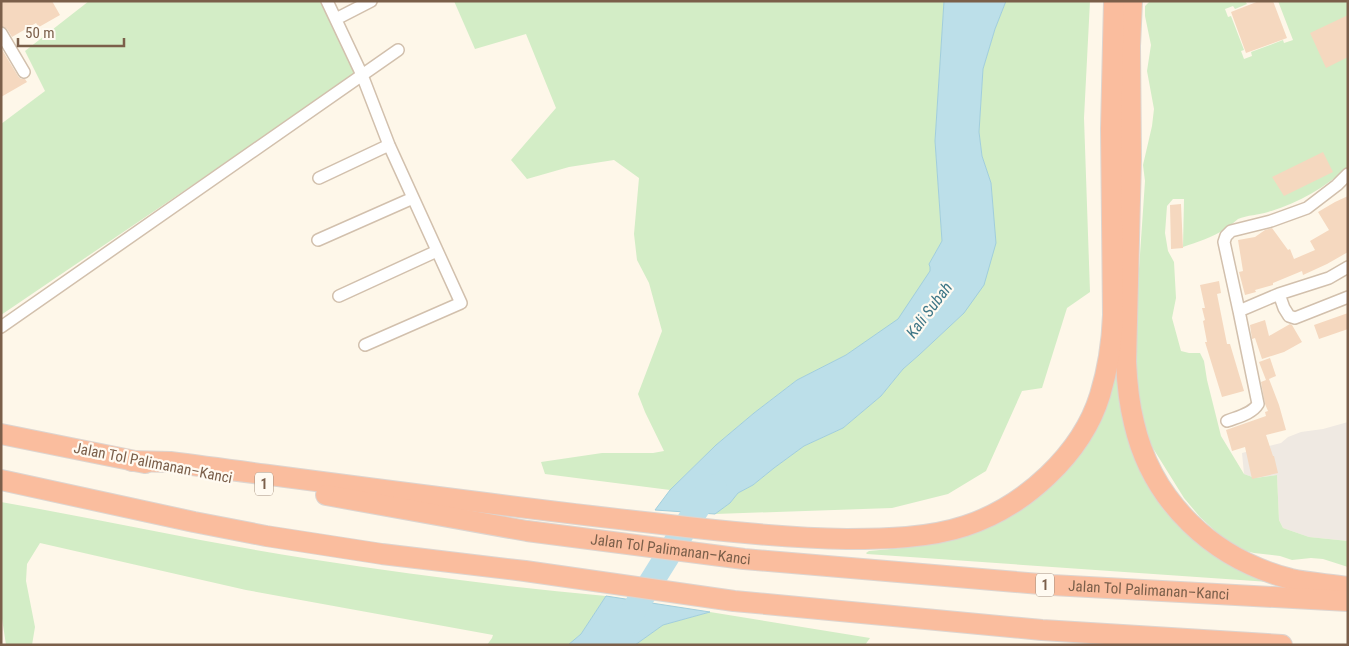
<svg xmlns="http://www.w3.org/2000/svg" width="1349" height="646" font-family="'Roboto Condensed',sans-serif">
<rect width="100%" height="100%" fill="#fef7e9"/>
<path fill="#efe9e2" d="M 1348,422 L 1348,541 L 1309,537 L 1283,528 L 1279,520 L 1277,475 L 1255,478 L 1244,474 L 1242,453 L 1281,443 L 1288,437 L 1301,432 L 1323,429 Z"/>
<path fill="#d3edc6" d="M 89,1 L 323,1 L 353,63 L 353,74 L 346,81 L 1,315 L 1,124 L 45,91 L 25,51 Z
M 454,1 L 944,1 L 935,141 L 942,241 L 929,264 L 930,267 L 930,271 L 899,319 L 846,355 L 797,380 L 754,413 L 716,445 L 670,490 L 545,474 L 541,462 L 602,453 L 653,453 L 664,451 L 645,412 L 638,394 L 662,331 L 649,283 L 637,260 L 634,234 L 639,178 L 614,160 L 569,167 L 527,179 L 511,160 L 556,108 L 526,34 L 475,49 Z
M 1006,1 L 1090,1 L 1084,118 L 1090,292 L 1067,308 L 1042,388 L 1022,391 L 986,471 L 948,494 L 892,508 L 715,514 L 730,503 L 738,493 L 753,485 L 774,468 L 804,446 L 843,428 L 881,396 L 903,369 L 919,355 L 964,313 L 995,243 L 991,183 L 982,156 L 979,132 L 983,69 L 995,29 Z
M 1150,1 L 1245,1 L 1247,4 L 1235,9 L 1233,6 L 1225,9 L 1228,17 L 1231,16 L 1244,50 L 1241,51 L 1244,59 L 1252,56 L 1251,52 L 1283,40 L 1284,43 L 1293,40 L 1278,1 L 1348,1 L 1348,167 C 1324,188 1299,203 1268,212 C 1259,215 1247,215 1238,219 C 1234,222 1230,226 1226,229 C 1212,237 1198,242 1183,247 L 1184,199 L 1173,199 L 1167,206 L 1165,233 L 1168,251 L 1174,262 L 1176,298 L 1172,318 L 1181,351 L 1189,353 L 1200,353 L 1204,361 L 1207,380 L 1221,436 L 1244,474 L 1255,478 L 1277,475 L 1279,520 L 1283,528 L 1309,537 L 1348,541 L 1348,567 L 1323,559 L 1311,558 L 1292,560 L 1280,556 L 1254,553 L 1242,550 L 1225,540 L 1200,517 L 1184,498 L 1146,437 L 1136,393 L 1137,360 L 1135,328 L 1145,181 L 1143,165 L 1152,126 L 1154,109 L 1147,71 L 1151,45 L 1145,16 L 1145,6 Z
M 1115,357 L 1123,421 L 1131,450 L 1144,480 L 1163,509 L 1189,536 L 1225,560 L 1271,581 L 1269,582 L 867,554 L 866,553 L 869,551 L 902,548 L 937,543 L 1048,483 Z
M 1,502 C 104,520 206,543 310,559 C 408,574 506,587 606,596 L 581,634 L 568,645 L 487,645 L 492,638 L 493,635 L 246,590 L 40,543 L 27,564 L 26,581 L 35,627 L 32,645 L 6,645 L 1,612 Z
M 710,612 L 870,638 L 865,645 L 635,645 L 663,625 Z"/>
<path fill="#bcdfe9" stroke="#a1cedc" d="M 944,1 L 1006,1 L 995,29 L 983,69 L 979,132 L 982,156 L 991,183 L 996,243 L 984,285 L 964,313 L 919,355 L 903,369 L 881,396 L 843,428 L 804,446 L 774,468 L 753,485 L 738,493 L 730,503 L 715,514 L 655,510 L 670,490 L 716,445 L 754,413 L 797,380 L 846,355 L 898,319 L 930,271 L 930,267 L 929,264 L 942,241 L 935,141 Z
M 606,596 L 710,612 L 663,625 L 635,645 L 568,645 L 581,634 Z"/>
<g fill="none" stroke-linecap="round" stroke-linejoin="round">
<path stroke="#bcdfe9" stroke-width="25" d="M 609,645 L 617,637 L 706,494 L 714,487"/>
</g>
<path fill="#f5d8bf" d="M 1,1 L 52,1 L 60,15 L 39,27 L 36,23 L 12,37 L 7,29 L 1,26 Z
M 1259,1 L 1273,1 L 1287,38 L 1246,53 L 1231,12 Z
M 1348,15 L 1348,57 L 1326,68 L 1310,33 Z
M 1,48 L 18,76 L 21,79 L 25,79 L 27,82 L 1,97 Z
M 1323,152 L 1333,172 L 1284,196 L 1272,177 Z
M 1348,196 L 1348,252 L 1327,264 L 1303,275 L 1302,271 L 1273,283 L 1273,285 L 1255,290 L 1256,292 L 1245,295 L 1239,272 L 1243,271 L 1238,240 L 1255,237 L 1265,230 L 1272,228 L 1288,250 L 1290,249 L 1294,259 L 1315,250 L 1310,241 L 1329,230 L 1318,212 L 1335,202 Z
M 1181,204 L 1183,248 L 1171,249 L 1170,205 Z
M 1219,281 L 1221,293 L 1217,294 L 1227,344 L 1230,344 L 1244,391 L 1222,397 L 1205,342 L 1207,342 L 1203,321 L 1205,320 L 1202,308 L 1205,308 L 1200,285 Z
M 1348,313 L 1348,329 L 1319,339 L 1314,325 Z
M 1265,320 L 1269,336 L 1290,324 L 1292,325 L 1302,342 L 1284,352 L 1262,359 L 1255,338 L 1252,339 L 1250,325 Z
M 1270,358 L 1276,376 L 1269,379 L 1279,405 L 1286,430 L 1266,435 L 1273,456 L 1274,456 L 1278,473 L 1252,479 L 1245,447 L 1232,451 L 1226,430 L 1266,416 L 1265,412 L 1268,411 L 1265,404 L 1261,382 L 1266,380 L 1259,362 Z"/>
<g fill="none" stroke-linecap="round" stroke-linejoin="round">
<defs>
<path id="minor" d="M 327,1 L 362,75 L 389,145 L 461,303 L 365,345
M 336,19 L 371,1
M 1,33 L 24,72
M 1348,174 L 1337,185 L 1307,208 L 1271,221 L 1231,231 L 1226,236 L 1224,242 L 1239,311 L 1279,294 L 1329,278 L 1348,267
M 319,178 L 389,145
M 318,240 L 413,198
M 1279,294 L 1284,308 L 1289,316 L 1295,318 L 1348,297
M 339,296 L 437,251
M 1,327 L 398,50
M 1227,421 C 1237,417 1252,414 1258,404 L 1239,311"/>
<g id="motorway">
<path d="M 1132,1 L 1130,46 L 1131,159 L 1126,362 C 1127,383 1129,403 1134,423 C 1152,502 1213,559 1291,579 C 1309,583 1329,584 1348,587"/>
<path d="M 1,434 L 145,463"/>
<path d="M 132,461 L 170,462 C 331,483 492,505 653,523 C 718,531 782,538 847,539 C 885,539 929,538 965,526 C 1024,507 1082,454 1100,395 C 1108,369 1112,342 1113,315 L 1111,129 L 1114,1"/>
<path d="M 1,480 L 194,522 L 266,536 L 382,554 L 525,571 L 734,601 L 1042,630 L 1282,645"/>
<path id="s1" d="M 326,495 L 527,531 L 744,559 L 1052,585 L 1348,601"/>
</g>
</defs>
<use href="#minor" stroke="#d2c0ad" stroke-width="14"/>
<use href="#motorway" stroke="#ddd5d0" stroke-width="22"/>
<use href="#minor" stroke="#fff" stroke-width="11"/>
<use href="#motorway" stroke="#fabd9e" stroke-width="20"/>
</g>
<g text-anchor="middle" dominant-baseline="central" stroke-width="4.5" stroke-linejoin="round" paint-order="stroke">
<g fill="#fffaf1" stroke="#a38e7c" stroke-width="1">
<rect x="255" y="472.5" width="18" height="23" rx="4"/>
<rect x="1036" y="573.5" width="18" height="23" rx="4"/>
</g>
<g font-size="14" font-weight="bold" fill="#7b5f4a">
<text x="264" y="484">1</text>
<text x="1045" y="585">1</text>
</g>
<g font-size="15" fill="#7b5f4a" stroke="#fffaf1">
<text transform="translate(153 463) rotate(11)">Jalan Tol Palimanan–Kanci</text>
<text stroke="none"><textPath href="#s1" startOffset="349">Jalan Tol Palimanan–Kanci</textPath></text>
<text stroke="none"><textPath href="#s1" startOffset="829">Jalan Tol Palimanan–Kanci</textPath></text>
</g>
<g font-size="16" font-style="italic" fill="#3f7787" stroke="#fffaf1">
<text transform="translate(929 310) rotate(-53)">Kali Subah</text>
</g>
</g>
<rect width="1349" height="646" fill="none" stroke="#7b5f4a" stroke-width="5"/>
<path d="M18 38v8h106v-8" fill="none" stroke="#7b5f4a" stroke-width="2.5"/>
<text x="25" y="38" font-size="15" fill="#7b5f4a" stroke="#fffaf1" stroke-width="4" paint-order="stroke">50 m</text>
</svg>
